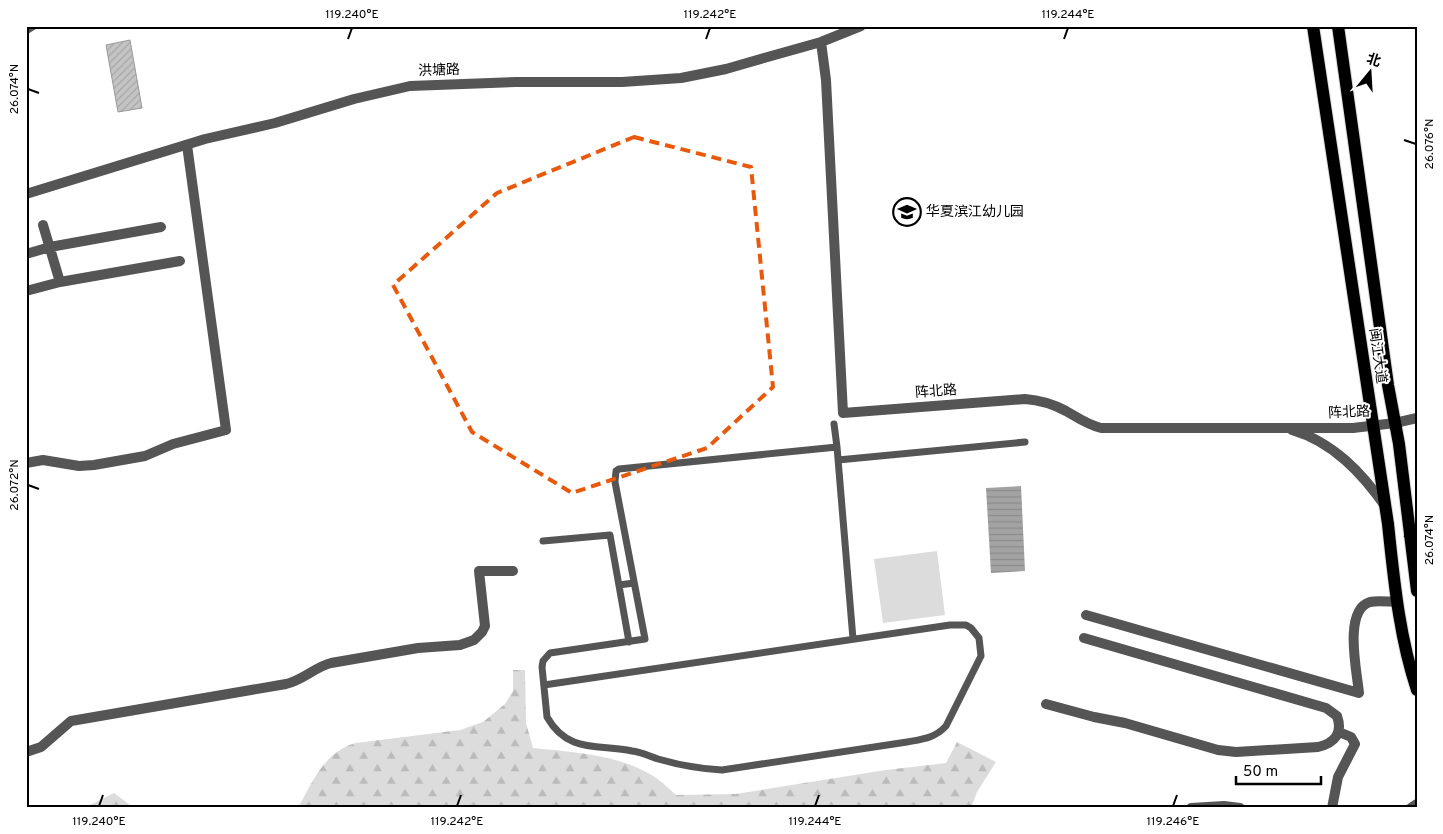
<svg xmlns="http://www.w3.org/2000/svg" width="1443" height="834" font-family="Overpass,'Noto Sans SC',sans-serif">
<defs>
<pattern id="forest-firs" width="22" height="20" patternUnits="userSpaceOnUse" patternTransform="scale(1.25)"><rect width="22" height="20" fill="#dcdcdc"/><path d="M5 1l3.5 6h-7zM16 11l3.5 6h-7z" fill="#bbb"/></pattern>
<pattern id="water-rules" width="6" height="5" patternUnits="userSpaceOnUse" patternTransform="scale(1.25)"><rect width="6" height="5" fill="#a3a3a3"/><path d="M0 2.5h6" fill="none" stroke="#8b8b8b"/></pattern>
<pattern id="building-hatch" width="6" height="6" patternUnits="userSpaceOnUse" patternTransform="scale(1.25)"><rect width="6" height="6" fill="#c4c4c4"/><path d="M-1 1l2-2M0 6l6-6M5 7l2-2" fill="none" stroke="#a7a7a7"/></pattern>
</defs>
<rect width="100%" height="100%" fill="#fff"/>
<path fill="#dcdcdc" d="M 937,551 L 945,615 L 883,623 L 874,559 Z"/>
<path fill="url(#forest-firs)" d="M 513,670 L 525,670 L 526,723 L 533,748 C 572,752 613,754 648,773 C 659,779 667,787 676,795 L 736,794 L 886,770 L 946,763 L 957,742 L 996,762 L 977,792 L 971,808 L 298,808 C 313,781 324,752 356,743 L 460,730 L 483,722 L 505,704 L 513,691 Z
M 114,793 L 134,808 L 84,808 Z"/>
<path fill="url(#water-rules)" d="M 1021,486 L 1025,571 L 991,573 L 986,488 Z"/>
<path fill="url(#building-hatch)" stroke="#999" d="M 130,40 L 142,108 L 118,112 L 106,45 Z"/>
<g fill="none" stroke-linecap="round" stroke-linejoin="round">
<defs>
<path id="primary" d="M 1313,26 L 1388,524 C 1394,580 1399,636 1417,690
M 1338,26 L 1388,385 L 1399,444 L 1417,591"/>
</defs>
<use href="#primary" stroke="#dbdbdb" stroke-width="14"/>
<path stroke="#555" stroke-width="7" d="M 26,31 L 34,26
M 834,424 L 837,447 L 853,639
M 838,460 L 1025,442
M 543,541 L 610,535 L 629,642
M 619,585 L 634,583
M 544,685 L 950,625 L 966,625 L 971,628 L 979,638 L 981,656 L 946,726 C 935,738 923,739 907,742 L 722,770 C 700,769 679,765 658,759 C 649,756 641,752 632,751 C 599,744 568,754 547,717 L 542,667 L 543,661 L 550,653 L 645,639 L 615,482 L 616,471 L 619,469 L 837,447"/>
<path stroke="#555" stroke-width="10" d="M 43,225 L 60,282
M 26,254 L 50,247 L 161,227
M 26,291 L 60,282 L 180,261
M 26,463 L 43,460 L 79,466 L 94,465 L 145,456 L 173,444 L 226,430 L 187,145
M 1086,615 L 1359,693 C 1357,672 1343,610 1370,602 C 1379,600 1389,602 1397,602
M 1046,704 L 1094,717 L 1125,723 L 1218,750 L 1236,752 L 1318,747 C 1335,743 1343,733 1337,716 L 1326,708 L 1084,638
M 26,752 L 41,747 L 71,721 L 286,684 C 303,680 315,667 331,663 L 418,648 L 460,645 L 474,640 L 482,632 L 485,626 L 479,571 L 513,571
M 1191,808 L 1224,806 L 1240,808
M 1332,808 L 1338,777 L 1355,744 L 1351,737 L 1339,732
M 1411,808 L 1417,804"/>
<path stroke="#555" stroke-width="10" d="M 821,42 L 826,80 L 843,413 L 1025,399 C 1039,400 1053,404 1066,411 C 1078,418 1088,425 1101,428 L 1353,428 L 1395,423 L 1417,418
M 26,194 L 205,139 L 275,123 L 354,99 L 410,86 L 516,82 L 622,82 L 681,78 L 726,69 L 764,58 L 821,42 L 861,26
M 1292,430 C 1333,442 1362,473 1385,506"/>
<use href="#primary" stroke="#000" stroke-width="12"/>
</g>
<path fill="none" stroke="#e8590c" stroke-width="4" stroke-dasharray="10 6" stroke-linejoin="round" d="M 634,137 L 751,167 L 773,387 L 707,448 L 572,493 L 472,432 L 393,285 L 497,193 Z"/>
<path fill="none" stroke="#000" stroke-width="2" d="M 348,39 L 352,28M 706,39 L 710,28M 1064,39 L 1068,28M 28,89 L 39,93M 1404,140 L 1416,144M 28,485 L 39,489M 1404,536 L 1416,540M 99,806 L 103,795M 457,806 L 461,795M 815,806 L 819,795M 1173,806 L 1177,795"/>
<defs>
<symbol id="school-ring" viewBox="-11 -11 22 22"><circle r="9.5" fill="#fff" stroke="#000" stroke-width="1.5"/><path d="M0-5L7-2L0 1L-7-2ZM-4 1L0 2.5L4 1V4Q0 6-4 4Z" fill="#000"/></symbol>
</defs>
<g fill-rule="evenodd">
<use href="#school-ring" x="891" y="196" width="32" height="32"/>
</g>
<g text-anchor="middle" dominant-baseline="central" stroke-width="4" stroke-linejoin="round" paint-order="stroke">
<g font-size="14" fill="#000" stroke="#fff">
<text transform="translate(439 71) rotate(-2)">洪塘路</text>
<text transform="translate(1377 356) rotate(82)">闽江大道</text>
<text transform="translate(936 392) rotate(-4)">阵北路</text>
<text transform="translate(1349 413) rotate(-3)">阵北路</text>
</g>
<g font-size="14" fill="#000" stroke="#fff" text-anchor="start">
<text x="926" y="212">华夏滨江幼儿园</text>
</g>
</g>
<rect width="1443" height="834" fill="none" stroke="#ffffff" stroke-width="55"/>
<g transform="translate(1370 72) rotate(18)" stroke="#ffffff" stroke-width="4" paint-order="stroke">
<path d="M0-4L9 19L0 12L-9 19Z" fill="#000000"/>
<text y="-8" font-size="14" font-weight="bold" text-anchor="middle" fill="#000000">北</text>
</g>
<path d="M1236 776v8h85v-8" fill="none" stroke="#000000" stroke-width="2.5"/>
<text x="1243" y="776" font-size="15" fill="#000000" stroke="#ffffff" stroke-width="4" paint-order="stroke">50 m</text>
<rect x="28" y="28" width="1388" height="778" fill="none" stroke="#000" stroke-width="2"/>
<g font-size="12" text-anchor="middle" fill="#000">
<text x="352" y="18">119.240°E</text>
<text x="710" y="18">119.242°E</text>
<text x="1068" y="18">119.244°E</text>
<text transform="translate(14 89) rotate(-90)" y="4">26.074°N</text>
<text transform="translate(1429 144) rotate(-90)" y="4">26.076°N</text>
<text transform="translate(14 485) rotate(-90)" y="4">26.072°N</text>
<text transform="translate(1429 540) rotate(-90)" y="4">26.074°N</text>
<text x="99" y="825">119.240°E</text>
<text x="457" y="825">119.242°E</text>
<text x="815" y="825">119.244°E</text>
<text x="1173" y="825">119.246°E</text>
</g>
</svg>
